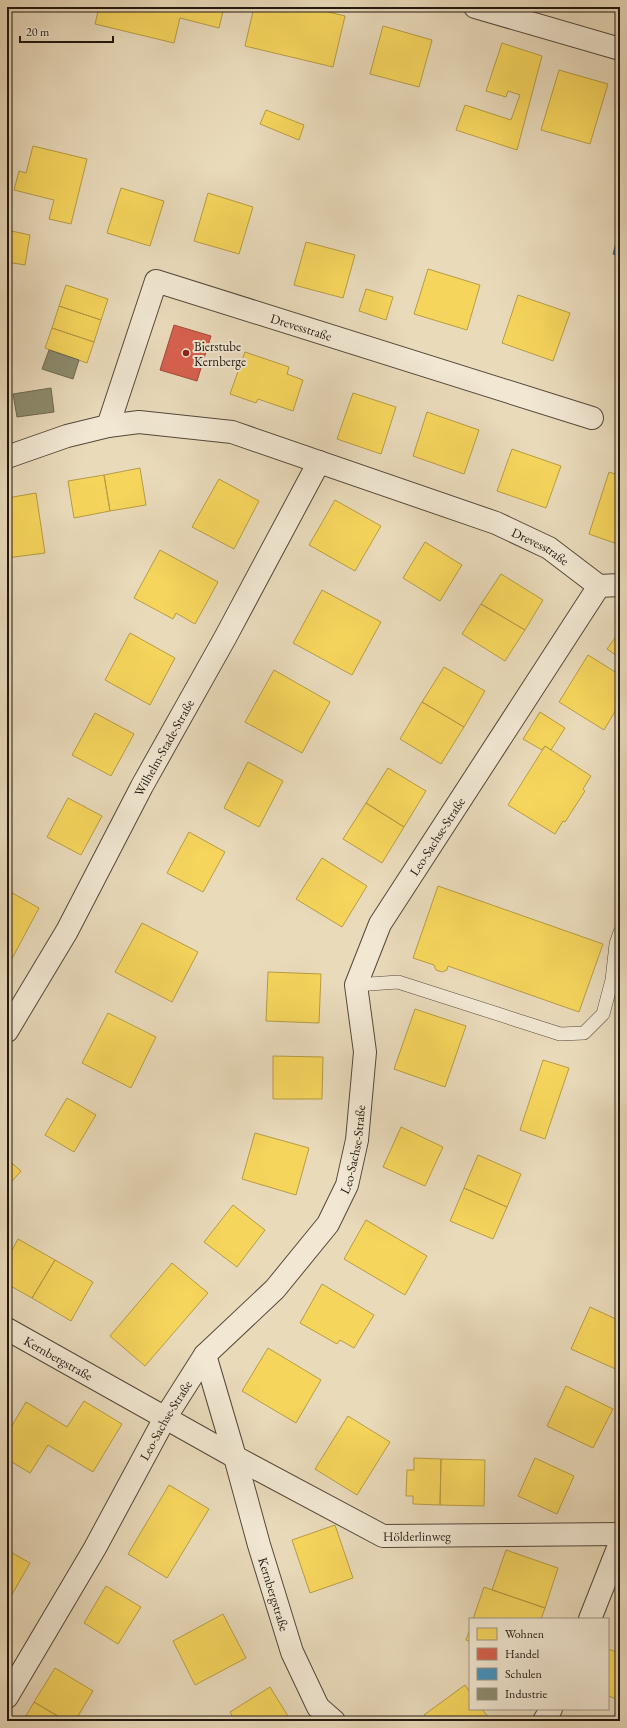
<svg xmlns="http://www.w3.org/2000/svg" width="627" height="1728" font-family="'EB Garamond',serif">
<rect width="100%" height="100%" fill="#e9daba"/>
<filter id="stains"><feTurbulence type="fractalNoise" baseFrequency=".005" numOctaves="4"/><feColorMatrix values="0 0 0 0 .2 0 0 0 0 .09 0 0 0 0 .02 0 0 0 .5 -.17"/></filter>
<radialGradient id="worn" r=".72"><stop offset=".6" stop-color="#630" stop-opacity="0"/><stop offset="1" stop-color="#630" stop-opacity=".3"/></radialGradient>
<path fill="#f6d55c" stroke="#b69c45" d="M 99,7 L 224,7 L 219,28 L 180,18 L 174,43 L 95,24 Z
M 254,7 L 308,7 L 345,16 L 333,67 L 245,46 Z
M 383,26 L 432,40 L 419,87 L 370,74 Z
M 502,43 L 542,56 L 517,150 L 456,130 L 465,105 L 511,120 L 520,95 L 508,91 L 506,97 L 486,91 Z
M 559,70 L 608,84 L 590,144 L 541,130 Z
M 266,110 L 304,125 L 299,140 L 260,124 Z
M 33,146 L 87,159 L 71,224 L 49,219 L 54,200 L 14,190 L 19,171 L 26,173 Z
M 121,188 L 164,201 L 150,246 L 107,233 Z
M 208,193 L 253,207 L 239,254 L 194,241 Z
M 7,230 L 30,235 L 25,265 L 7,262 Z
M 306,242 L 355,255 L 343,298 L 294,285 Z
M 428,269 L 480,285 L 467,330 L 414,314 Z
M 66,285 L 108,299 L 101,320 L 59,306 Z
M 366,289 L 393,297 L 386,320 L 359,311 Z
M 518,295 L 570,313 L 553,361 L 502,343 Z
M 59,306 L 101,320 L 94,342 L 52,328 Z
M 52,328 L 94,342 L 87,363 L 45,348 Z
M 245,352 L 289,367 L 287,374 L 303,380 L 293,411 L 258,399 L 256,403 L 230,394 Z
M 353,393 L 396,407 L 381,454 L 337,439 Z
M 427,412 L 479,430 L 464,474 L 413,456 Z
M 512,449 L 561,466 L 546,508 L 497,491 Z
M 140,468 L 146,505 L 110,511 L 104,475 Z
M 609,472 L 620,476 L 620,545 L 589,534 Z
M 104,475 L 110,511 L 74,518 L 68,481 Z
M 219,479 L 259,501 L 234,549 L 192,527 Z
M 36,493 L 45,553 L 7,558 L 7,498 Z
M 335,500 L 381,526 L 355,571 L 309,545 Z
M 425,542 L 462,565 L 440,601 L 403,578 Z
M 160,550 L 218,582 L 195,624 L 176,613 L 173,619 L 134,598 Z
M 501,574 L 543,600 L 525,630 L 481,604 Z
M 322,590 L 381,622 L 352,675 L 293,643 Z
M 481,604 L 525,630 L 505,661 L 462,634 Z
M 620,631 L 620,658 L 607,649 Z
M 130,633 L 175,658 L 150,705 L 105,680 Z
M 588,655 L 620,675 L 620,703 L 604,730 L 559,702 Z
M 444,667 L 485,691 L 464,727 L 422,702 Z
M 274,670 L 330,702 L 302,753 L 245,722 Z
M 422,702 L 464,727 L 441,764 L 400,739 Z
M 540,712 L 565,728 L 551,750 L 545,746 L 542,750 L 523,739 Z
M 95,713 L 134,734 L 111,776 L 72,755 Z
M 545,746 L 591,776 L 583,789 L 585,791 L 565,822 L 563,821 L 555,834 L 508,805 Z
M 248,762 L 283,781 L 259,827 L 224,808 Z
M 388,768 L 426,791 L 404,827 L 366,803 Z
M 68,798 L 102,816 L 81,855 L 47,837 Z
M 366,803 L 404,827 L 382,863 L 343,839 Z
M 189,832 L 225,852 L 203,892 L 167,873 Z
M 322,858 L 367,886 L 342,927 L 296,899 Z
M 438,886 L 603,944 L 579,1012 L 448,966 L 447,970 L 442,972 L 436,970 L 434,965 L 413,958 Z
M 7,890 L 39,908 L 7,968 Z
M 142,923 L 198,952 L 172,1002 L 115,972 Z
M 268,972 L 321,974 L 319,1023 L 266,1021 Z
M 415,1009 L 466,1026 L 445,1087 L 394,1069 Z
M 108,1013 L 156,1037 L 131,1088 L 82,1063 Z
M 273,1056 L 323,1057 L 322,1099 L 273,1099 Z
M 543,1060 L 569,1068 L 545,1139 L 520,1130 Z
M 67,1098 L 96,1115 L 74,1152 L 45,1135 Z
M 401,1127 L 443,1147 L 425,1186 L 383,1167 Z
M 255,1133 L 309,1148 L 296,1195 L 242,1179 Z
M 478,1155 L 521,1174 L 507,1207 L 464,1188 Z
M 7,1159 L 21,1171 L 7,1187 Z
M 464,1188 L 507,1207 L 493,1239 L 450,1221 Z
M 233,1205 L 265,1230 L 237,1267 L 204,1242 Z
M 366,1220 L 427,1256 L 405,1295 L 344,1259 Z
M 18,1239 L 55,1260 L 32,1298 L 7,1284 L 7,1259 Z
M 55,1260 L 93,1282 L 71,1321 L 32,1298 Z
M 172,1263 L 208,1293 L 145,1366 L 110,1336 Z
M 322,1284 L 374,1315 L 354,1348 L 340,1340 L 337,1344 L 300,1323 Z
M 590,1307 L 620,1321 L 620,1371 L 571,1349 Z
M 268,1348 L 321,1380 L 296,1423 L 242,1391 Z
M 566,1386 L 613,1409 L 593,1448 L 547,1426 Z
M 84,1401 L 122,1424 L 93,1472 L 48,1445 L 30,1473 L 7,1459 L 7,1434 L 26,1402 L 67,1427 Z
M 348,1416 L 390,1442 L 357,1495 L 315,1469 Z
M 414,1458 L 441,1459 L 440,1505 L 413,1504 L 413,1496 L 406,1496 L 407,1470 L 414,1470 Z
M 535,1458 L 574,1476 L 557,1514 L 518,1496 Z
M 441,1459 L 485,1460 L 484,1506 L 440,1505 Z
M 169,1485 L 209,1509 L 167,1578 L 128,1554 Z
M 335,1525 L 353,1578 L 310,1593 L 292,1540 Z
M 7,1550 L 30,1563 L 7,1603 Z
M 506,1550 L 558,1568 L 545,1608 L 492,1590 Z
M 106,1586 L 141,1607 L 118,1644 L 84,1623 Z
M 484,1587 L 545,1608 L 541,1619 L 473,1619 Z
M 223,1614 L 246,1658 L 195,1685 L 173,1641 Z
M 470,1629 L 470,1641 L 466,1640 Z
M 608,1649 L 620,1653 L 620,1700 L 608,1696 Z
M 55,1668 L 93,1691 L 75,1721 L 66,1721 L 34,1702 Z
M 465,1685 L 470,1692 L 470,1709 L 482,1709 L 491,1721 L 428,1721 L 424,1715 Z
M 270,1687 L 291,1721 L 235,1721 L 230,1712 Z
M 34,1702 L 66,1721 L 23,1721 Z"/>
<path fill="#d6604d" stroke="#a04a3a" d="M 174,325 L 211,336 L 197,381 L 160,370 Z"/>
<path fill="#4393c3" stroke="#396e8d" d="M 620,228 L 620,256 L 613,254 Z"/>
<path fill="#8c8c6e" stroke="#6c6952" d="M 49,350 L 79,360 L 73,379 L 42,369 Z
M 51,388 L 54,412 L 17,417 L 13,394 Z"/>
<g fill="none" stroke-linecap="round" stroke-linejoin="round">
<defs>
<path id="lane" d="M 356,985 L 398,982 L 560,1034 L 584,1033 L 603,1014 L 612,980 L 616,944 L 620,932"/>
<g id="street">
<path d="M 475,7 L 620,49"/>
<path id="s1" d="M 108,426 L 156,281 L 592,418"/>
<path id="s2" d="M 7,457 L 67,436 L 108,426 L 139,422 L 232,432 L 496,523 L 549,548 L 599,586"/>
<path id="s3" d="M 7,1031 L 67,931 L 142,786 L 225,638 L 319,462"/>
<path id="s4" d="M 7,1329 L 235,1457 L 259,1545 L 292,1652 L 318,1707 L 334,1721"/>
<path id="s5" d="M 205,1355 L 235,1457 L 383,1536 L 620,1534"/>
<path d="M 590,1619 L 620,1543"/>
<path id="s6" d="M 7,1697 L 95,1548 L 165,1418 L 205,1355 L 275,1289 L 328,1224 L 347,1185 L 357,1140 L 365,1052 L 356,985 L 380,924 L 599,586 L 620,585"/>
<path d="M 544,1721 L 551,1709"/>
</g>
</defs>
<use href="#lane" stroke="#53483a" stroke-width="14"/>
<use href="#street" stroke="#53483a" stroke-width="24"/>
<use href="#lane" stroke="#f1e7d2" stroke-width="13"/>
<use href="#street" stroke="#f1e7d2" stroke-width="22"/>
</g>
<circle fill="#8f2418" stroke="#f1e7d2" stroke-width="1.5" cx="186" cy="353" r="4"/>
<g text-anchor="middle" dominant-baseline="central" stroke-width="4" stroke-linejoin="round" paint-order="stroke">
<g font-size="13" fill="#21170f" stroke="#f1e7d2">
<text stroke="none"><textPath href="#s1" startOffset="305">Drevesstraße</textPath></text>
<text stroke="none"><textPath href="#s2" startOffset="560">Drevesstraße</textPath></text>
<text stroke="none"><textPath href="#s3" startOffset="324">Wilhelm-Stade-Straße</textPath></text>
<text stroke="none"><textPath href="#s6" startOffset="991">Leo-Sachse-Straße</textPath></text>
<text stroke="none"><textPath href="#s6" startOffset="655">Leo-Sachse-Straße</textPath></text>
<text stroke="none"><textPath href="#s4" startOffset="59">Kernbergstraße</textPath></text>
<text stroke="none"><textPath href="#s6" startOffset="319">Leo-Sachse-Straße</textPath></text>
<text stroke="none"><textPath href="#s5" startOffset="308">Hölderlinweg</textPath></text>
<text stroke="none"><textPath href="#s4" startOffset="404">Kernbergstraße</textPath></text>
</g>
<g font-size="13" fill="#21170f" stroke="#f1e7d2" text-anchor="start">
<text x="194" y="346">Bierstube<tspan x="194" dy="15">Kernberge</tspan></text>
</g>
</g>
<rect width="627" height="1728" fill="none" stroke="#e9daba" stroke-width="24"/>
<rect x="8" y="8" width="611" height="1712" fill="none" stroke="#21170f" stroke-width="2"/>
<rect x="12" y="12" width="603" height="1704" fill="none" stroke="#21170f"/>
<rect x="469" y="1618" width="140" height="92" fill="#f1e7d2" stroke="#9e9484"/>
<rect x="477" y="1628" width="20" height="12" fill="#f6d55c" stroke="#9e9484"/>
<text x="505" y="1638" font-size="12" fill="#21170f">Wohnen</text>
<rect x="477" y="1648" width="20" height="12" fill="#d6604d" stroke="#9e9484"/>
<text x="505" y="1658" font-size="12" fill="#21170f">Handel</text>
<rect x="477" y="1668" width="20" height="12" fill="#4393c3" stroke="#9e9484"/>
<text x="505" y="1678" font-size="12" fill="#21170f">Schulen</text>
<rect x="477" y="1688" width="20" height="12" fill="#8c8c6e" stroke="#9e9484"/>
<text x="505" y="1698" font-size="12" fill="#21170f">Industrie</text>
<path d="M20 36v6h93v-6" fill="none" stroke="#21170f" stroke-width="2"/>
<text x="26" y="36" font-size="12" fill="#21170f" stroke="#f1e7d2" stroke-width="3" paint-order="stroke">20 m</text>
<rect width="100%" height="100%" filter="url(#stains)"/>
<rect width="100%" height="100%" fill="url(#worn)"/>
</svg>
